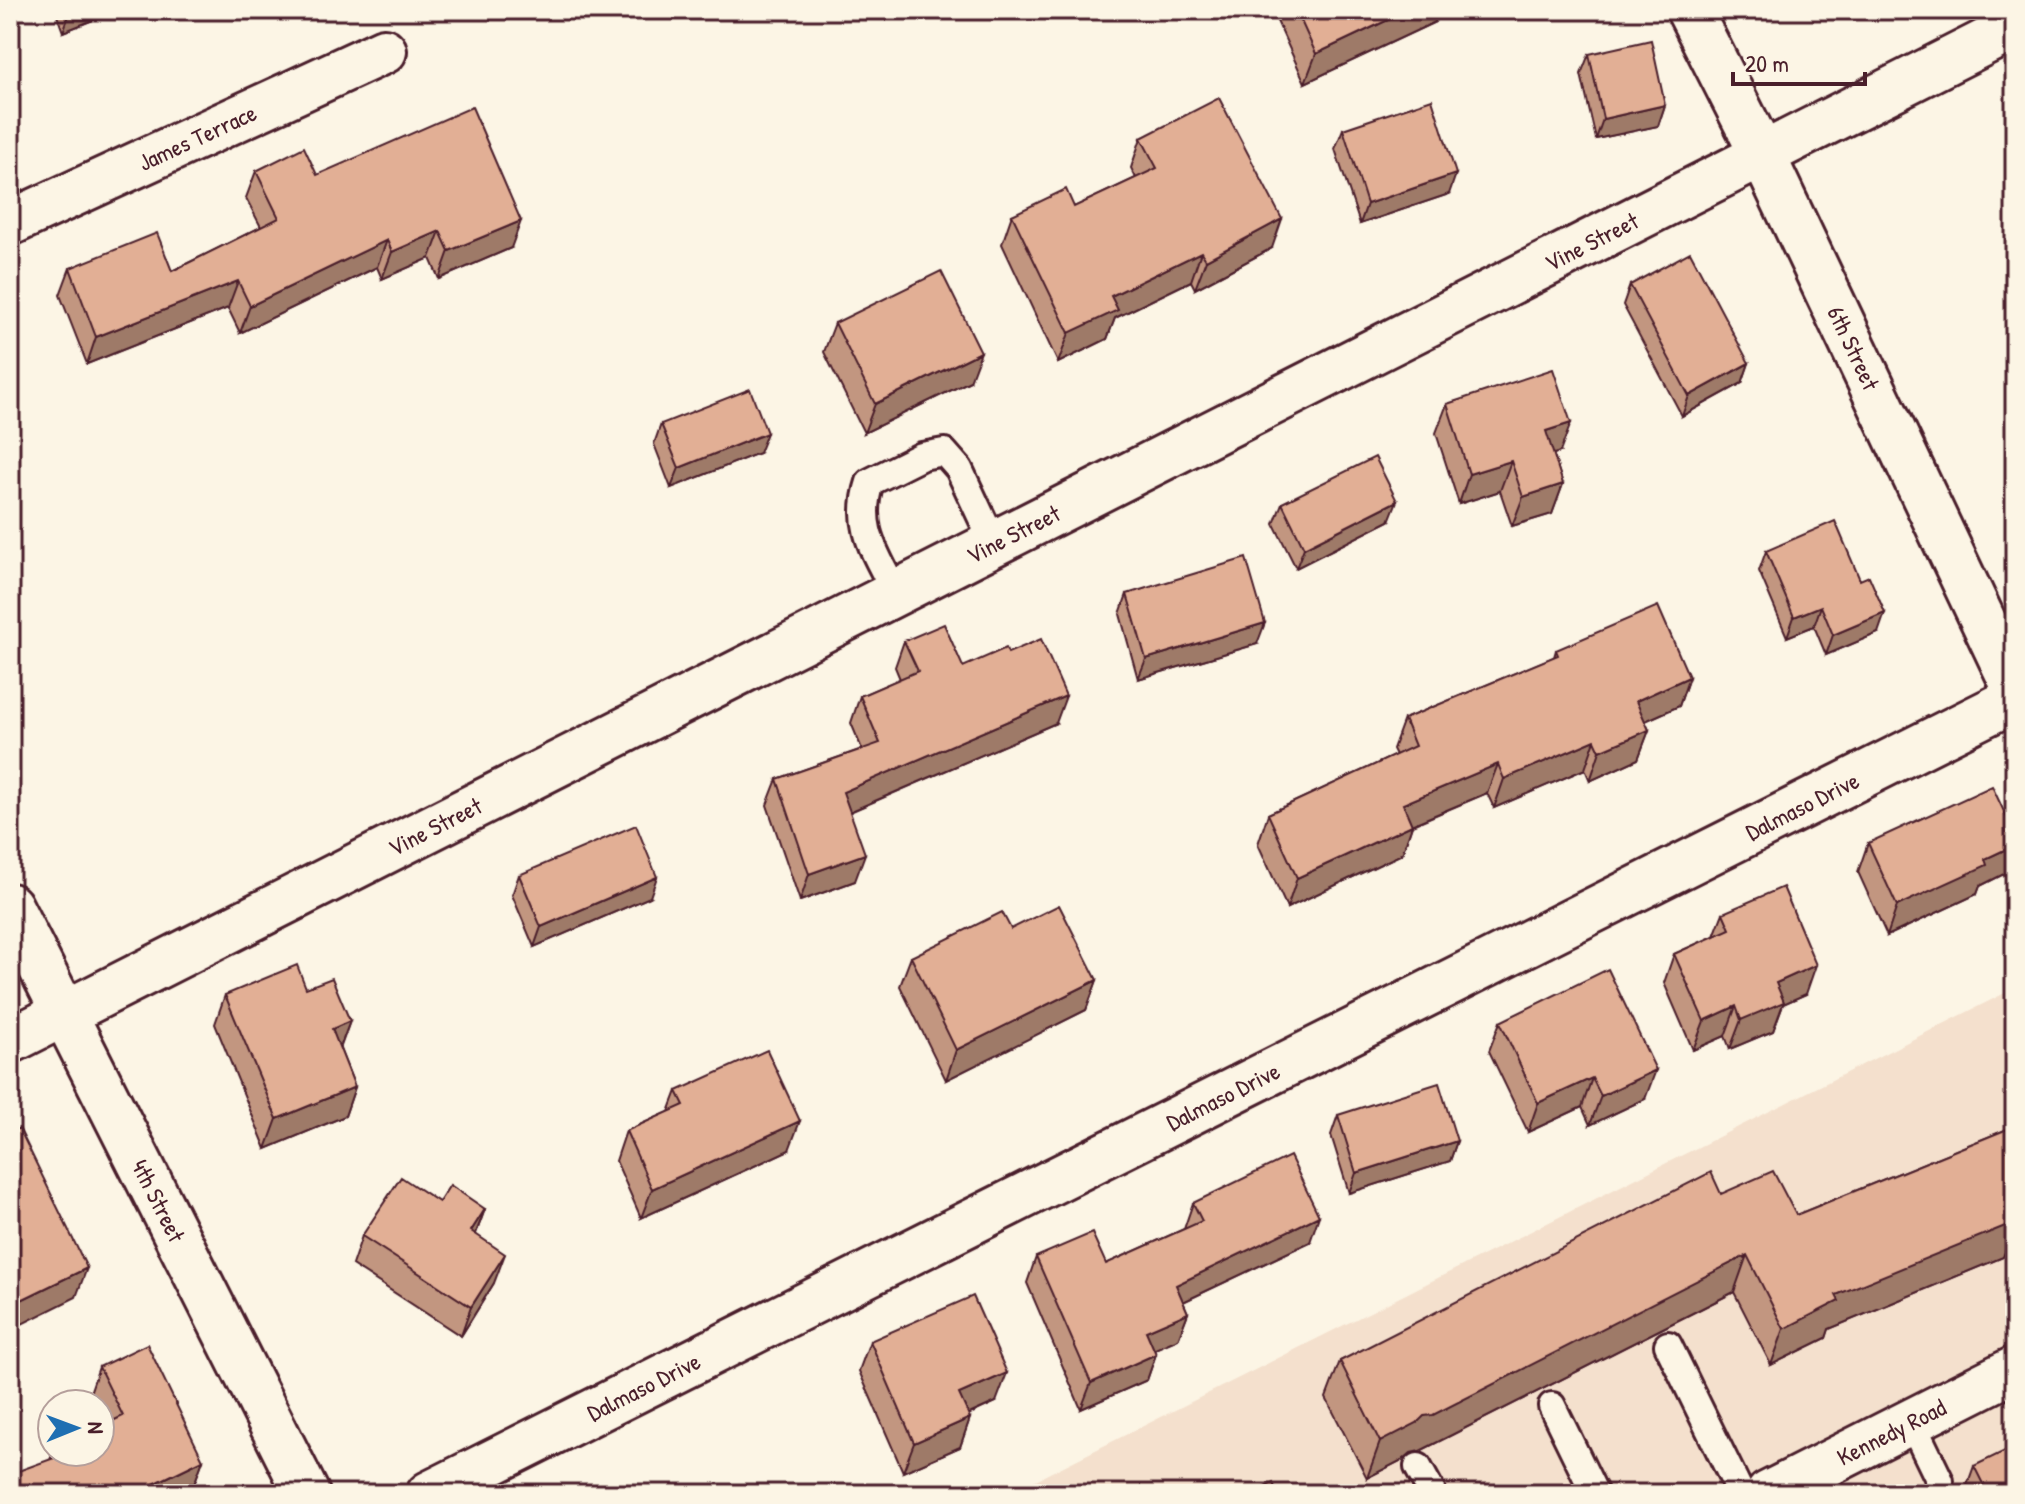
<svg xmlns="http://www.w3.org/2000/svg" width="2025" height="1504" font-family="'Patrick Hand',sans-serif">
<rect width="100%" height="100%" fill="#fcf5e5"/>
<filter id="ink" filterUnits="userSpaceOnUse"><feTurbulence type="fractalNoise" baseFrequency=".0125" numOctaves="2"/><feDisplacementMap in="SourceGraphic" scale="16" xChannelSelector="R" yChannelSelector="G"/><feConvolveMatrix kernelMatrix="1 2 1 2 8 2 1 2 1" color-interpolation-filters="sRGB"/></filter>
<g filter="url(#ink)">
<path fill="#f4e0cd" d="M 2015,988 L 2015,1343 L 1716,1494 L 1008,1494 Z
M 2015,1395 L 2015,1494 L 1819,1494 Z"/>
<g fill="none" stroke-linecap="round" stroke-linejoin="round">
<defs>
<path id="service" d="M 896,594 C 876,553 855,528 870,482 L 922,456 L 944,452 L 959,469 L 994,544
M 1668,1345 L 1741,1494
M 1552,1406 L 1595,1494
M 1911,1421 L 1940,1481 L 1937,1494
M 1418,1467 L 1433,1494"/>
<g id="minor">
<path id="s1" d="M 10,223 L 384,51"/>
<path id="s2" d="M 10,906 L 307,1494"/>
<path id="s3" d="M 10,1041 L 2015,27"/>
<path id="s4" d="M 429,1494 L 2015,699"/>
<path id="s5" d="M 1768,1494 L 2015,1369"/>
</g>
<g id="tertiary">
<path id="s6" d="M 1689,10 L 1763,156 L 2015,688"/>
</g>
</defs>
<use href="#service" stroke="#4a1f2b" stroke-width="32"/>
<use href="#minor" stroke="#4a1f2b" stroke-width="50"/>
<use href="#tertiary" stroke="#4a1f2b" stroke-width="50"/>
<use href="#service" stroke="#fcf5e5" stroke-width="26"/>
<use href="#minor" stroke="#fcf5e5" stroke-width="44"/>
<use href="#tertiary" stroke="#fcf5e5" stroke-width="44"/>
</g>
<path fill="#c29680" stroke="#4a1f2b" stroke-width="2" d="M 55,10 L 118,10 L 63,32 Z
M 1272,10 L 1439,10 L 1435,22 L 1305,83 Z
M 1589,54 L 1665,105 L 1658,126 L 1596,139 L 1581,74 Z
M 1343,129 L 1449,194 L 1360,224 L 1335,149 Z
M 1141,138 L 1272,248 L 1195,289 L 1191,281 L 1115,318 L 1107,339 L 1058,363 L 1002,244 L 1012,215 L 1074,207 L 1136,178 L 1131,168 Z
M 256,171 L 317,175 L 511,248 L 439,279 L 430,258 L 382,279 L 377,267 L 240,333 L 228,308 L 87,364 L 60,295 L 70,268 L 172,271 L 261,227 L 246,198 Z
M 1630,285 L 1749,363 L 1742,383 L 1682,416 L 1623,305 Z
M 835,323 L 970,381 L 864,433 L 824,352 Z
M 1447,404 L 1560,452 L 1553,454 L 1563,484 L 1552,514 L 1512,526 L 1500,491 L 1459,504 L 1436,433 Z
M 661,424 L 759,453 L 671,488 L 654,444 Z
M 1282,503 L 1389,521 L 1296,568 L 1274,524 Z
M 1766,551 L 1878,633 L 1826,655 L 1814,626 L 1787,637 L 1759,571 Z
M 1127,594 L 1257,644 L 1138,679 L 1120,614 Z
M 904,641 L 963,667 L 1056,723 L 850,812 L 855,881 L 800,901 L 767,805 L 777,779 L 862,749 L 851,723 L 860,696 L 900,679 L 895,667 Z
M 1556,650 L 1689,677 L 1679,706 L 1645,721 L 1649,730 L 1638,759 L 1590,781 L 1585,769 L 1494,808 L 1487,793 L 1412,825 L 1402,854 L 1287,908 L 1258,844 L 1268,814 L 1396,755 L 1393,749 L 1404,719 L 1554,657 Z
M 1868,843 L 2008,872 L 1980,886 L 1977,894 L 1887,936 L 1858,872 Z
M 519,875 L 650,897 L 534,947 L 512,895 Z
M 1723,913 L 1806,994 L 1783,1004 L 1773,1031 L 1730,1049 L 1725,1036 L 1693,1050 L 1664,983 L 1674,954 L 1714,936 Z
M 1011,929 L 1097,980 L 1086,1010 L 946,1080 L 900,986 L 911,957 Z
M 306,988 L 350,1021 L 340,1049 L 355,1087 L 345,1116 L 266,1149 L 215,1024 L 225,995 Z
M 2015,1002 L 2015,1032 L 2009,1017 Z
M 1500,1022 L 1645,1099 L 1590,1125 L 1582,1107 L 1528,1132 L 1489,1051 Z
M 677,1091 L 789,1150 L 641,1218 L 616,1161 L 626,1131 L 669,1112 Z
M 1338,1115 L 1457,1141 L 1450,1161 L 1349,1193 L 1331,1135 Z
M 2015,1126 L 2015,1237 L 2010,1239 L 2003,1257 L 1829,1329 L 1826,1338 L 1771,1365 L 1734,1292 L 1420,1451 L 1411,1453 L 1404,1459 L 1367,1478 L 1326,1398 L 1340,1361 L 1721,1194 L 1796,1215 Z
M 439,1202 L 485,1209 L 476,1234 L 494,1283 L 461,1336 L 352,1265 L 362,1236 Z
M 1193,1203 L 1310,1242 L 1183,1302 L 1188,1313 L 1178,1339 L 1154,1349 L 1156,1354 L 1147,1380 L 1081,1409 L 1027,1283 L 1036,1257 L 1106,1264 L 1184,1229 Z
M 870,1341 L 996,1402 L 968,1415 L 970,1418 L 960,1447 L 903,1472 L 859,1371 Z
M 99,1367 L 203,1460 L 193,1487 L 50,1460 L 53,1452 L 100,1452 L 105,1425 L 100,1414 L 100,1404 L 95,1404 L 90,1393 Z
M 1974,1466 L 2015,1494 L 1964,1494 Z"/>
<path fill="#9e7a68" stroke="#4a1f2b" stroke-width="2" d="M 71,10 L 118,10 L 63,32 Z
M 1409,10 L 1439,10 L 1435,22 L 1305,83 L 1316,54 Z
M 1665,105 L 1658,126 L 1596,139 L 1603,119 Z
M 1456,174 L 1449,194 L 1360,224 L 1367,204 Z
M 1282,219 L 1272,248 L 1195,289 L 1206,260 Z
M 521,221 L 511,248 L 439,279 L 449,251 Z
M 440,231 L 430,258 L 382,279 L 392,252 Z
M 387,240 L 377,267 L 240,333 L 250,306 Z
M 1201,252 L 1191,281 L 1115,318 L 1107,339 L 1058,363 L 1069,333 L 1111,296 Z
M 238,281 L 228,308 L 87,364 L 96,337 Z
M 981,352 L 970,381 L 864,433 L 875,404 Z
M 1749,363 L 1742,383 L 1682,416 L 1689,396 Z
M 1571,423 L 1560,452 L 1535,460 L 1546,431 Z
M 767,433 L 759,453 L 671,488 L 679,468 Z
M 1511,461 L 1500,491 L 1459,504 L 1469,474 Z
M 1563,484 L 1552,514 L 1512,526 L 1523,497 Z
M 1397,501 L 1389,521 L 1296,568 L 1304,548 Z
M 1821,606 L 1814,626 L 1787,637 L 1794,617 Z
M 1885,613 L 1878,633 L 1826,655 L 1833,635 Z
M 1265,623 L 1257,644 L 1138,679 L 1146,659 Z
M 1689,677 L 1679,706 L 1625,730 L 1636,701 Z
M 1066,696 L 1056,723 L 833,819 L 843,792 Z
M 1649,730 L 1638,759 L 1590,781 L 1600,751 Z
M 1595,740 L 1585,769 L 1494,808 L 1504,779 Z
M 1498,764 L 1487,793 L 1392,833 L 1403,804 Z
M 1412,825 L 1402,854 L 1287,908 L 1297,878 Z
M 2015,845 L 2015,854 L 2008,872 L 1980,886 L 1977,894 L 1887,936 L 1897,906 L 1985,859 Z
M 865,854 L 855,881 L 800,901 L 809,874 Z
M 657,877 L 650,897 L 534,947 L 541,927 Z
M 1816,965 L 1806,994 L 1783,1004 L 1773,1031 L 1730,1049 L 1741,1020 L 1776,983 Z
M 1097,980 L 1086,1010 L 946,1080 L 956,1050 Z
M 1736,1006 L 1725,1036 L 1693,1050 L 1704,1021 Z
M 350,1021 L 339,1050 L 332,1029 Z
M 1656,1070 L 1645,1099 L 1590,1125 L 1601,1096 Z
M 1592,1078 L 1582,1107 L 1528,1132 L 1538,1103 Z
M 355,1087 L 345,1116 L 266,1149 L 277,1119 Z
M 800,1121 L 789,1150 L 641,1218 L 652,1189 Z
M 1457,1141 L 1450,1161 L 1349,1193 L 1356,1173 Z
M 2015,1206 L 2015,1237 L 2010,1239 L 2003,1257 L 1829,1329 L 1826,1338 L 1771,1365 L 1784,1329 L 1836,1295 Z
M 485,1209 L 474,1238 L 471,1231 Z
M 1319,1216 L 1310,1242 L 1166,1310 L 1176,1285 Z
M 505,1254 L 494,1283 L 461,1336 L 471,1307 Z
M 1747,1255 L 1734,1292 L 1420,1451 L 1411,1453 L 1404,1459 L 1367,1478 L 1380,1442 L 1424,1416 Z
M 87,1268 L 76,1297 L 10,1330 L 10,1312 L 13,1304 Z
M 1188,1313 L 1178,1339 L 1137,1357 L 1146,1331 Z
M 1156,1354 L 1147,1380 L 1081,1409 L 1091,1383 Z
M 1007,1373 L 996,1402 L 949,1423 L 959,1394 Z
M 970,1418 L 960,1447 L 903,1472 L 914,1443 Z
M 203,1460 L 193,1487 L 178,1494 L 133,1494 Z"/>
<path fill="#e2af95" stroke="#4a1f2b" stroke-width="2" d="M 1296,10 L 1409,10 L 1316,54 Z
M 1651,40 L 1665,105 L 1603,119 L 1589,54 Z
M 1219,98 L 1282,219 L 1206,260 L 1201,252 L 1111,296 L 1118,310 L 1069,333 L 1012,215 L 1066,189 L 1074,207 L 1157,168 L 1141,138 Z
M 1432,99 L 1456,174 L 1367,204 L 1343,129 Z
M 472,107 L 521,221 L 449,251 L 440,231 L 392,252 L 387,240 L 250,306 L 238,281 L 96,337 L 70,268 L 157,233 L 172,271 L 279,218 L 256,171 L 304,147 L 317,175 Z
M 1690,252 L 1749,363 L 1689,396 L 1630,285 Z
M 941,271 L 981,352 L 875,404 L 835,323 Z
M 1553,369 L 1571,423 L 1546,431 L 1563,484 L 1523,497 L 1511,461 L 1469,474 L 1447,404 Z
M 750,389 L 767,433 L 679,468 L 661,424 Z
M 10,426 L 14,434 L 10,437 Z
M 1375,457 L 1397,501 L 1304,548 L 1282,503 Z
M 1835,521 L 1860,580 L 1869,576 L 1885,613 L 1833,635 L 1821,606 L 1794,617 L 1766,551 Z
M 1246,558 L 1265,623 L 1146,659 L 1127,594 Z
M 1658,606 L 1689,677 L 1636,701 L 1649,730 L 1600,751 L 1595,740 L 1504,779 L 1498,764 L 1403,804 L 1412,825 L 1297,878 L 1268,814 L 1415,746 L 1404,719 L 1558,655 L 1556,650 Z
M 944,624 L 963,667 L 1006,648 L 1008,653 L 1041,639 L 1066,696 L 843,792 L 865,854 L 809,874 L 777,779 L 880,743 L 860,696 L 918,671 L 904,641 Z
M 1992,786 L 2015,835 L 2015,845 L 1985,859 L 1987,865 L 1897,906 L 1868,843 Z
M 636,825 L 657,877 L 541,927 L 519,875 Z
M 1783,887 L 1816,965 L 1776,983 L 1784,1002 L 1741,1020 L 1736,1006 L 1704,1021 L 1674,954 L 1730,929 L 1723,913 Z
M 1059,905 L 1097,980 L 956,1050 L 911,957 L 1002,912 L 1011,929 Z
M 297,965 L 306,988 L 332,978 L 350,1021 L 332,1029 L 355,1087 L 277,1119 L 225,995 Z
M 1608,969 L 1656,1070 L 1601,1096 L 1592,1078 L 1538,1103 L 1500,1022 Z
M 767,1050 L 800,1121 L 652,1189 L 626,1131 L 684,1105 L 677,1091 Z
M 1439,1083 L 1457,1141 L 1356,1173 L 1338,1115 Z
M 2015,1126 L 2015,1206 L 2011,1207 L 2015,1217 L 2015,1222 L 1836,1295 L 1839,1301 L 1784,1329 L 1747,1255 L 1433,1415 L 1424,1416 L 1417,1423 L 1380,1442 L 1340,1361 L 1711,1172 L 1721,1194 L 1773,1171 L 1796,1215 Z
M 19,1128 L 87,1268 L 13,1304 L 10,1299 L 10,1133 Z
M 1290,1156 L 1319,1216 L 1176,1285 L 1188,1313 L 1146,1331 L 1156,1354 L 1091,1383 L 1036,1257 L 1092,1233 L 1106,1264 L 1202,1221 L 1193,1203 Z
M 401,1177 L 439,1202 L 450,1185 L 485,1209 L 471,1231 L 505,1254 L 471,1307 L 362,1236 Z
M 973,1296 L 1007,1373 L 959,1394 L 970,1418 L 914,1443 L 870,1341 Z
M 147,1344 L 203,1460 L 133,1494 L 10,1494 L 10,1474 L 57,1457 L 55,1452 L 100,1452 L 100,1427 L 123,1416 L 99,1367 Z
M 2015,1446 L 2015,1494 L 1988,1494 L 1974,1466 Z
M 1273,1483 L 1278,1494 L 1250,1494 Z"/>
</g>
<g text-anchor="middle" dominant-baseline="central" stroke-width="6" stroke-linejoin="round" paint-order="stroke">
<g font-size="24" fill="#4a1f2b" stroke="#fcf5e5">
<text stroke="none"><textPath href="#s1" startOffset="206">James Terrace</textPath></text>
<text stroke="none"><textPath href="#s3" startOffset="1772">Vine Street</textPath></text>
<text stroke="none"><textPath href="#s6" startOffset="376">6th Street</textPath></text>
<text stroke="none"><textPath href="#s3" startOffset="1124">Vine Street</textPath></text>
<text stroke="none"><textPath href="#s4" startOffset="1536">Dalmaso Drive</textPath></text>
<text stroke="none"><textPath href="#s3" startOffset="476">Vine Street</textPath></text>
<text stroke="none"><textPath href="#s4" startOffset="888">Dalmaso Drive</textPath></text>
<text stroke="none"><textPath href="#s2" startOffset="330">4th Street</textPath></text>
<text stroke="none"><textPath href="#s4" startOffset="240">Dalmaso Drive</textPath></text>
<text stroke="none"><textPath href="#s5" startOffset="138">Kennedy Road</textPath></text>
</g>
</g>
<rect width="2025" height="1504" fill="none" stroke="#fcf5e5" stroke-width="40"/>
<rect x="20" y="20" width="1985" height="1464" fill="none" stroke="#4a1f2b" stroke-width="3" filter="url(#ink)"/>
<g transform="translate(76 1428) rotate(89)"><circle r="38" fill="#fcf5e5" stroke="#b59f9b" stroke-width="2"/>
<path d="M0-6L14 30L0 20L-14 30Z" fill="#1f6fb2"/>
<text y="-12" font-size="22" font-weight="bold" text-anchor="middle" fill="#4a1f2b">N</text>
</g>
<path d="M1733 72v12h132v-12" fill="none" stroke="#4a1f2b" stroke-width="4"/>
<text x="1745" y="72" font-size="24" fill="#4a1f2b" stroke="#fcf5e5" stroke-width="6" paint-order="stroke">20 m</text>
</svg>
